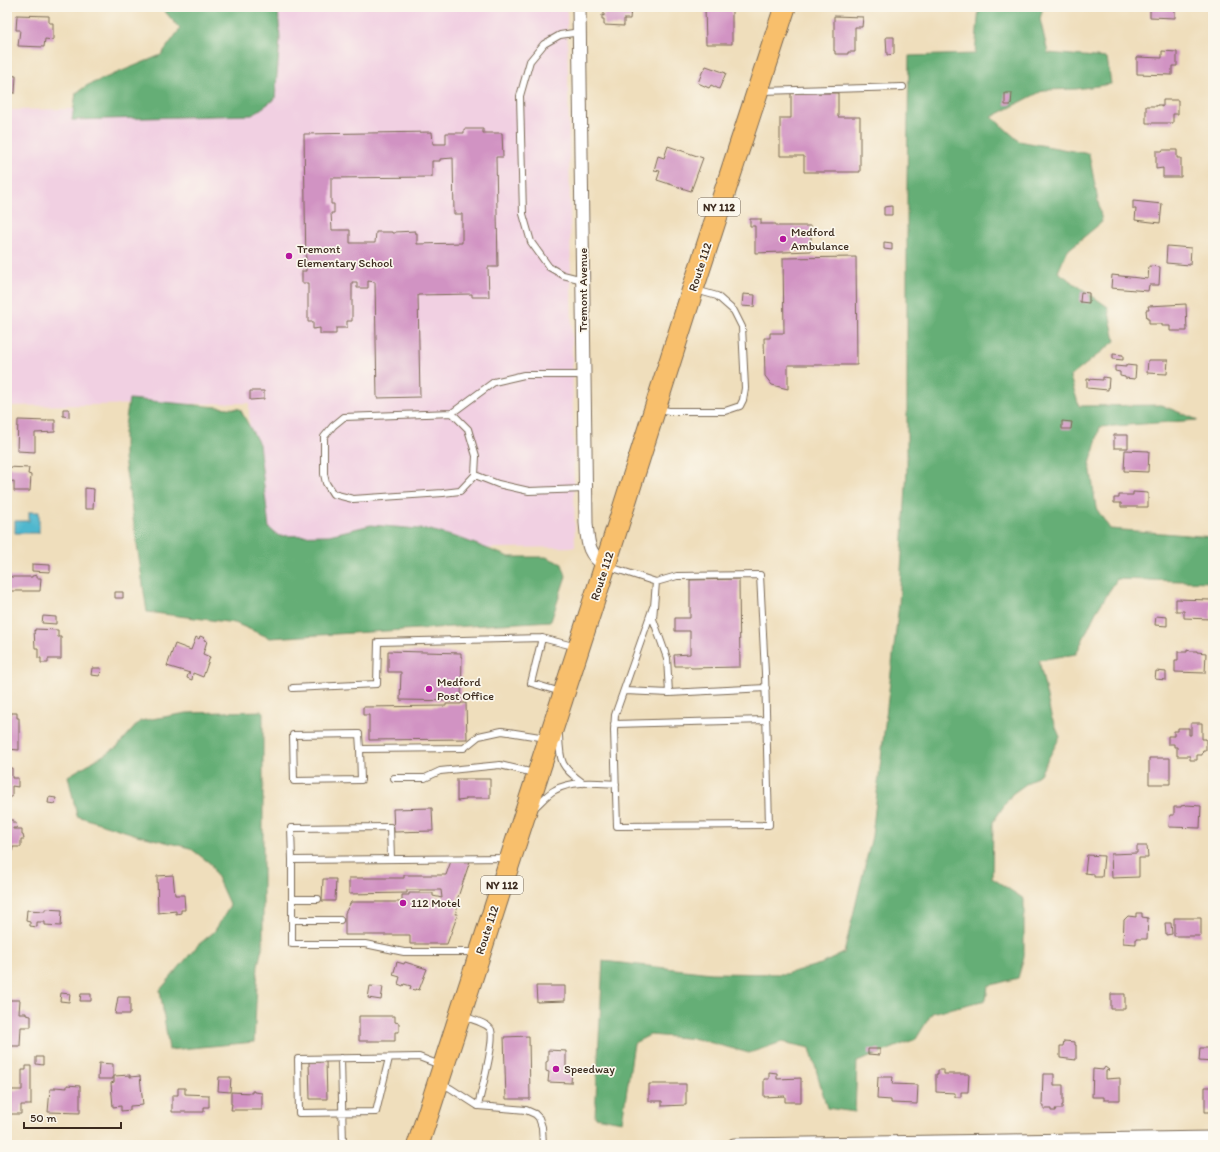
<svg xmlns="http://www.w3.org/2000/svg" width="1220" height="1152" font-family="Itim,sans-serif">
<rect width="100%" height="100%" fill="#fbf7ec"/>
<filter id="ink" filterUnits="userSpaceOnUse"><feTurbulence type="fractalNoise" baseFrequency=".025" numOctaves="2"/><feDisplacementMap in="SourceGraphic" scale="8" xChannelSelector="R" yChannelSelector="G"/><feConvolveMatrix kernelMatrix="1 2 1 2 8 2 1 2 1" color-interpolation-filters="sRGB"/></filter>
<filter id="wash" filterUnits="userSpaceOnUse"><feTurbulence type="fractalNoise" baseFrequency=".012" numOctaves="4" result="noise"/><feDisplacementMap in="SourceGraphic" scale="16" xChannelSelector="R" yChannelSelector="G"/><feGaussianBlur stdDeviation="0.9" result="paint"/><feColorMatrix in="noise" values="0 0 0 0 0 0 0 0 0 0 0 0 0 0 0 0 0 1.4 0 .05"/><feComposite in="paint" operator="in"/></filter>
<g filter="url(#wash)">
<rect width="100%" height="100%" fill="#efdebc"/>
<path fill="#f1d0e2" d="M 262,7 L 567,7 L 575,547 L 251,551 L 249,403 L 7,406 L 7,110 L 263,106 Z"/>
<path fill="#65ae76" stroke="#506c4a" d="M 161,7 L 278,7 L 280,39 L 275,99 L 252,115 L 72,120 L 76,93 L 88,85 L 161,55 L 180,29 Z
M 979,7 L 1043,7 L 1040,19 L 1048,53 L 1107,58 L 1111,84 L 1076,89 L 1044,90 L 992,117 L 1019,141 L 1089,154 L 1102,222 L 1067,251 L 1058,272 L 1108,307 L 1115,341 L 1070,377 L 1079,406 L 1161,405 L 1198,420 L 1100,427 L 1090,464 L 1096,508 L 1110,529 L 1213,537 L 1213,582 L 1117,579 L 1096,612 L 1076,654 L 1039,660 L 1051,716 L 1060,737 L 1040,774 L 1012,794 L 993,822 L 992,878 L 1024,899 L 1024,957 L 1018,978 L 988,986 L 986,1000 L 932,1013 L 916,1039 L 857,1062 L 855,1112 L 827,1108 L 810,1048 L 782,1042 L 749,1053 L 697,1039 L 650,1035 L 634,1043 L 622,1122 L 595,1117 L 603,961 L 711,973 L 785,974 L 821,964 L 844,953 L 872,836 L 899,604 L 907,469 L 907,184 L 909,56 L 975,54 Z
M 129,399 L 240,409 L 259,444 L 269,528 L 279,536 L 329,535 L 371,525 L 430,530 L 462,539 L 509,557 L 546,557 L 562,564 L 566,576 L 551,621 L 270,638 L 235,623 L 147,612 L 124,458 L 124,433 Z
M 263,711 L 263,944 L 258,965 L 254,1042 L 169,1050 L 160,990 L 198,945 L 214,932 L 230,906 L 211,864 L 190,848 L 137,835 L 77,816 L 68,776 L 117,747 L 140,721 L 187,713 Z"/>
<path fill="#50b7ce" stroke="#467076" d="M 29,512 L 39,512 L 39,533 L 15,533 L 15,521 L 29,521 Z"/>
<g id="blocks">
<path fill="#d193c3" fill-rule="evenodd" d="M 608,7 L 624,7 L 624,9 L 631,9 L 630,19 L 624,19 L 624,26 L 604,25 L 604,19 L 602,19 L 602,15 L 604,16 L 604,8 L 608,8 Z
M 641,7 L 651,7 L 651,10 L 641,9 Z
M 705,7 L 732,7 L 732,44 L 706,44 Z
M 1150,7 L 1175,7 L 1175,18 L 1150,17 Z
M 17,15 L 49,16 L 49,23 L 53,23 L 53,40 L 45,39 L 44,47 L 18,46 L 20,30 L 16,30 Z
M 834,16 L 863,17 L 862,27 L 855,27 L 855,52 L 848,52 L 848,54 L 835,54 L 835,51 L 834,51 Z
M 886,37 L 894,37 L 894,54 L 887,55 Z
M 1162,51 L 1177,52 L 1177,66 L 1172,66 L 1172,75 L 1137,74 L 1137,57 L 1162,58 Z
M 706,66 L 726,73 L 719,89 L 711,85 L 709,88 L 698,83 L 703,70 L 704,70 Z
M 7,75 L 16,76 L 15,93 L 7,93 Z
M 791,93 L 838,93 L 838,117 L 860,117 L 860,172 L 804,172 L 804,156 L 780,156 L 780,118 L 791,118 Z
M 1005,93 L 1012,93 L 1011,105 L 1005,105 Z
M 1163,100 L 1178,100 L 1178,114 L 1173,114 L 1173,123 L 1146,123 L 1146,106 L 1157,106 L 1157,105 L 1161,105 L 1161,107 L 1163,106 Z
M 464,129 L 483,129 L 483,133 L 502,133 L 503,157 L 496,157 L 498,267 L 488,267 L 489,297 L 472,297 L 472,294 L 418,295 L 420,397 L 377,398 L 375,282 L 368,281 L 368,288 L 357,288 L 357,282 L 352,282 L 352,321 L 347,321 L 347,328 L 336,328 L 336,334 L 320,334 L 320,328 L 313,329 L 313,322 L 308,322 L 308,283 L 302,283 L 302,271 L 306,271 L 304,134 L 432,132 L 433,144 L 446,144 L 446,133 L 464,133 ZM 453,158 L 454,214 L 462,214 L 462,243 L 417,244 L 417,233 L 415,233 L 415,231 L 395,232 L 395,233 L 392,233 L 392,232 L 376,232 L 375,243 L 350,243 L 350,230 L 332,230 L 331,213 L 334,213 L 334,204 L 331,204 L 331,178 L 432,177 L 432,161 L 440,161 L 440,159 Z
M 668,146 L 703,158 L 691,191 L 657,180 L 660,171 L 654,170 L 658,156 L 664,158 Z
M 1162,150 L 1177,150 L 1177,158 L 1181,158 L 1181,177 L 1163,177 L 1163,168 L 1156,169 L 1156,151 L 1163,151 Z
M 1133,201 L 1162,204 L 1160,223 L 1135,220 L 1136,209 L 1133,209 Z
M 892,206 L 892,215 L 884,215 L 884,207 Z
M 750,219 L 761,219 L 761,224 L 776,224 L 776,226 L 811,226 L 811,251 L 755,253 L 755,226 L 750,226 Z
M 884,242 L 892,243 L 892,250 L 884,249 Z
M 1167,246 L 1191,248 L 1190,265 L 1166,263 Z
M 856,257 L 857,365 L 788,365 L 788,389 L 772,385 L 765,376 L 764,338 L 770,338 L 770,333 L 784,333 L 783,258 Z
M 1149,266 L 1160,267 L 1159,285 L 1149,285 L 1148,291 L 1111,288 L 1112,275 L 1148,279 Z
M 1081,292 L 1089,293 L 1089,303 L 1080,302 Z
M 743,294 L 755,295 L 754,307 L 742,306 Z
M 1186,304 L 1187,331 L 1170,331 L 1170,326 L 1162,326 L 1162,324 L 1149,324 L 1149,319 L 1147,319 L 1146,310 L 1149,310 L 1148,306 Z
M 1113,354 L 1123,355 L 1123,360 L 1113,359 Z
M 1148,360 L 1168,360 L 1167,374 L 1147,373 Z
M 1126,365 L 1136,366 L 1135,379 L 1125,378 L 1125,377 L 1120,376 L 1120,372 L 1115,371 L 1115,366 L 1126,367 Z
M 1103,377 L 1109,378 L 1108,390 L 1087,388 L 1087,379 L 1103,380 Z
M 250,391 L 264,391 L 264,399 L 250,400 Z
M 63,409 L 69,409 L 69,417 L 63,416 Z
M 18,420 L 47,421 L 47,420 L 55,420 L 55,432 L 35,433 L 35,452 L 17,451 Z
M 1062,421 L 1072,422 L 1071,429 L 1062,429 Z
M 1114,435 L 1128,435 L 1128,448 L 1114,448 Z
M 1125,450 L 1149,451 L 1148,472 L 1124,471 Z
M 7,467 L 29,468 L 28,474 L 31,475 L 30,491 L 14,491 L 14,481 L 7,482 Z
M 85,488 L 94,489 L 93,509 L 85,509 Z
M 1133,492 L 1148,493 L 1148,507 L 1121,507 L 1121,503 L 1114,503 L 1114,498 L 1119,498 L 1119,495 L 1133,495 Z
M 32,564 L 50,565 L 50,572 L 32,571 Z
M 7,575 L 11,576 L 11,577 L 32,577 L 32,576 L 37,575 L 37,578 L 41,578 L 40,591 L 7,591 Z
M 739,579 L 740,667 L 691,668 L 690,666 L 675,666 L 674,655 L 690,654 L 690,631 L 675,631 L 675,618 L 690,618 L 690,580 Z
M 115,592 L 123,592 L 123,598 L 115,598 Z
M 1176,599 L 1211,600 L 1211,619 L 1184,618 L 1184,611 L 1176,611 Z
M 43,616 L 56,617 L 56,624 L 42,623 Z
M 1156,616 L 1167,617 L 1167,626 L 1155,625 Z
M 35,629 L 58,630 L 58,637 L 61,637 L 61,659 L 48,659 L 48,663 L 41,663 L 41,658 L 38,658 L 38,648 L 35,648 L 34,630 L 35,631 Z
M 200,636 L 205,638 L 204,640 L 207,641 L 203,654 L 210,657 L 203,677 L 193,673 L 192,680 L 187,678 L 188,674 L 190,673 L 167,666 L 175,644 L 191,650 L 196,637 L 199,639 Z
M 1187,649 L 1190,650 L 1190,651 L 1197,651 L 1197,652 L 1206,653 L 1205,673 L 1175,672 L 1175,660 L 1178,660 L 1178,652 L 1187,652 Z
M 388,651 L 461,653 L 461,657 L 462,657 L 461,701 L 400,700 L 401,672 L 388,672 Z
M 92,668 L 101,668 L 100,676 L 91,675 Z
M 1156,671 L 1166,672 L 1166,680 L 1155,679 Z
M 461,703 L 466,703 L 467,739 L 369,740 L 369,715 L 363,715 L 363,707 L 446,706 L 446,704 L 461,704 Z
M 11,713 L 17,713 L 17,718 L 19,718 L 19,750 L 7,749 L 7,716 L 11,716 Z
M 1191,723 L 1202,723 L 1202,739 L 1206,739 L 1206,750 L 1203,750 L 1202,755 L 1197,755 L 1197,760 L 1190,760 L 1190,756 L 1177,756 L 1177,747 L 1174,747 L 1174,744 L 1168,744 L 1168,736 L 1174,736 L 1174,731 L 1178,731 L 1178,728 L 1189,728 L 1189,735 L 1191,735 Z
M 1149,758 L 1170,758 L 1170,784 L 1149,784 Z
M 7,768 L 12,768 L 12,778 L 18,778 L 18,787 L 12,786 L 12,797 L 7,797 Z
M 457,779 L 490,779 L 490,798 L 466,798 L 466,800 L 457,801 Z
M 49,797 L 56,798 L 55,804 L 48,803 Z
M 1187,805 L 1201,806 L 1200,828 L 1169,827 L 1170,815 L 1174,815 L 1174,807 L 1181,807 L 1181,806 Z
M 432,808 L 433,831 L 394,832 L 393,809 Z
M 7,820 L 13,820 L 13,823 L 16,823 L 17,828 L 13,828 L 13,829 L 22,829 L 22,835 L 23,835 L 24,839 L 21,839 L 21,847 L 13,847 L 12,853 L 7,853 Z
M 1137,846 L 1147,846 L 1148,858 L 1139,858 L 1139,877 L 1112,878 L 1111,854 L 1137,853 Z
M 1087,855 L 1104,856 L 1102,877 L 1094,877 L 1094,874 L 1085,873 Z
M 451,861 L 470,861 L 456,903 L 459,903 L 455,914 L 458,914 L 447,944 L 410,944 L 410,935 L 345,935 L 345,913 L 351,902 L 402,902 L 402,895 L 409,895 L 409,893 L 433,893 L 433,896 L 442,898 L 441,890 L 407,890 L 407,893 L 349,894 L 349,878 L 404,878 L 404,875 L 446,875 Z
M 173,875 L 175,895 L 184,895 L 185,910 L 181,910 L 181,913 L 176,914 L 176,911 L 158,913 L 157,876 Z
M 323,879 L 336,879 L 335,901 L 322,901 Z
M 45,909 L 62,910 L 61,926 L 45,925 L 45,922 L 37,922 L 37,927 L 30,926 L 30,922 L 26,921 L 27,910 L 45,911 Z
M 1136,913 L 1142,913 L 1142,917 L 1148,918 L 1147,939 L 1136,939 L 1136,944 L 1123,943 L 1124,920 L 1128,916 L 1136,917 Z
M 1174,918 L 1201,918 L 1201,936 L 1174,936 Z
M 1165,923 L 1171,923 L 1172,934 L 1166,935 Z
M 397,962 L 404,964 L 405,962 L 427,969 L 419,990 L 416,989 L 415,990 L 410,989 L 411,986 L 404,984 L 403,986 L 398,984 L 400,977 L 393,975 Z
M 370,986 L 383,987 L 381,1000 L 368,998 Z
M 536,986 L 565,986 L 565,1001 L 537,1002 Z
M 61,993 L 70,994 L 69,1002 L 60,1001 Z
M 81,994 L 91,994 L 91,1001 L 80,1001 Z
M 1111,994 L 1125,994 L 1125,1009 L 1111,1009 Z
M 118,997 L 130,997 L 130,1014 L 115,1014 Z
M 7,1000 L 20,1000 L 19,1013 L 26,1013 L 26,1015 L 31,1016 L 31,1027 L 21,1027 L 20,1046 L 7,1046 Z
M 359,1016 L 395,1016 L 395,1022 L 399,1023 L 399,1032 L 395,1032 L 395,1041 L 359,1041 Z
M 529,1036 L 530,1099 L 506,1099 L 504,1037 Z
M 1064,1041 L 1075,1042 L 1075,1045 L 1076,1045 L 1076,1060 L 1060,1058 L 1060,1046 L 1063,1046 Z
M 1200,1048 L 1212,1048 L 1211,1052 L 1213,1052 L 1213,1062 L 1199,1061 Z
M 868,1049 L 880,1049 L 880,1055 L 868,1054 Z
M 548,1050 L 566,1051 L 566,1070 L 572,1070 L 571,1083 L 548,1082 L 549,1072 L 546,1071 L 546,1062 L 548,1061 Z
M 36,1057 L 43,1057 L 43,1065 L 36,1064 Z
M 319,1061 L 326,1061 L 327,1099 L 310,1099 L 309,1062 L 320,1062 Z
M 99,1063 L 113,1064 L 113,1079 L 98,1079 Z
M 26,1066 L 31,1066 L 31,1105 L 21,1105 L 21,1114 L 7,1114 L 7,1099 L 10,1099 L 11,1090 L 22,1090 L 22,1070 L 26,1070 Z
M 1105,1067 L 1109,1070 L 1106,1071 L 1106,1079 L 1120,1078 L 1120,1100 L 1104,1100 L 1104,1097 L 1092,1097 L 1093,1069 L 1103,1070 Z
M 938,1070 L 944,1070 L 944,1074 L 969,1074 L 968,1092 L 961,1092 L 961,1097 L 955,1097 L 955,1093 L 936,1092 L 936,1074 L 938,1074 Z
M 769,1072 L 777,1073 L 777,1079 L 801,1078 L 801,1102 L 785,1102 L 785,1096 L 764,1097 L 764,1079 L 769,1079 Z
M 1043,1074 L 1054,1074 L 1054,1085 L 1063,1085 L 1063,1105 L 1062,1105 L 1062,1109 L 1055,1109 L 1056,1111 L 1051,1111 L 1051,1109 L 1044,1109 L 1044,1105 L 1042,1105 Z
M 130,1075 L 130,1077 L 140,1076 L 143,1105 L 130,1106 L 130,1110 L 121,1111 L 121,1106 L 113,1107 L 111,1083 L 114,1082 L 114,1076 Z
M 219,1077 L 231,1077 L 230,1092 L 218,1091 Z
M 878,1077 L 893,1077 L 892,1084 L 918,1085 L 917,1104 L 891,1103 L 891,1100 L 877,1099 Z
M 649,1084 L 686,1084 L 686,1105 L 662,1106 L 662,1101 L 649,1101 Z
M 67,1085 L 80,1086 L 80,1113 L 48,1112 L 50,1089 L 55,1089 L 55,1087 L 67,1088 Z
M 1205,1087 L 1213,1087 L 1213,1112 L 1205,1112 Z
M 178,1088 L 185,1088 L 185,1094 L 209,1095 L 209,1107 L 204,1107 L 204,1112 L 172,1112 L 172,1095 L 178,1095 Z
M 252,1091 L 254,1091 L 254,1092 L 262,1093 L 262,1110 L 231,1110 L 232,1104 L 231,1104 L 231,1092 L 252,1093 Z"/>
</g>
</g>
<g filter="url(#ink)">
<use href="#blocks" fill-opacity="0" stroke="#7a6955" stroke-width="1"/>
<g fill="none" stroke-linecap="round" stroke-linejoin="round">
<defs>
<path id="service" d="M 580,32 L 560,35 L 544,44 L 530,61 L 520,96 L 523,214 L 531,242 L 549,267 L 563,275 L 583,280
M 761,91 L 903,87
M 659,409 L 669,411 L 725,411 L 740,406 L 743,400 L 745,388 L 742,327 L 734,311 L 717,296 L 696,290
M 452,413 L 468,429 L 476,456 L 475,475 L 460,491 L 443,493 L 353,499 L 333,494 L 326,483 L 324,474 L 324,437 L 333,426 L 344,417 L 452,413 L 494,382 L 524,375 L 583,375
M 475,475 L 498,484 L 529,491 L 585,489
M 607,566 L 656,582 L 677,576 L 760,575 L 765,673 L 769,825 L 617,826 L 614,730 L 615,715 L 653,607
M 656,582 L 653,619 L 667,658 L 669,693
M 542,638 L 531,683 L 561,692
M 293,688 L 377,684 L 378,642 L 542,638 L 577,647
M 625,691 L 669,693 L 766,688
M 614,724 L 766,720
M 559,736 C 560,763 561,767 583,783
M 360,749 L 359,734 L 293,735 L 294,781 L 361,780 L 360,749 L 464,748 L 479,736 L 502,731 L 546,738
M 394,778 L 425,778 L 440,771 L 500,765 L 534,773
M 534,808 C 541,802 547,794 555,790 C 573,780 597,783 616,784
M 292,860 L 291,828 L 390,827 L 391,859
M 292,899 L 318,899
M 292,920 L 340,920
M 476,952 L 404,952 L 365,944 L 292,944 L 292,860 L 507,858
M 463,1016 C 470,1019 488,1023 491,1030 C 495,1042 481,1092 478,1106
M 341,1058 L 343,1145
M 389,1058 L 376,1112 L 299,1113 L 298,1059 L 419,1057 L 440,1065
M 441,1085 L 450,1088 L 478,1106 L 526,1110 L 535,1114 L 539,1118 L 542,1127 L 543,1145"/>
<path id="minor" d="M 579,7 L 586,523 C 588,542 587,554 605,565
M 734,1145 L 1213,1138"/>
<path id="primary" d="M 418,1145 L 598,588 L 693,289 L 785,7"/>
</defs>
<use href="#service" stroke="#7a6955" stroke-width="8"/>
<use href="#minor" stroke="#7a6955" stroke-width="15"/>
<use href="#primary" stroke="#7a6955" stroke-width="23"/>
<use href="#service" stroke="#fff" stroke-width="6"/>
<use href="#minor" stroke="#fff" stroke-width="13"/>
<use href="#primary" stroke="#f8bf6c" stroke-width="21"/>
</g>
</g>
<g fill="#b5179e" stroke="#fbf7ec" stroke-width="1.5">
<circle cx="783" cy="239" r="4"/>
<circle cx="289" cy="256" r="4"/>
<circle cx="429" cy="689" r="4"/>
<circle cx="403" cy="903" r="4"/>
<circle cx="556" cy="1069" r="4"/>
</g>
<g text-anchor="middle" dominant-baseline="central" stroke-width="3.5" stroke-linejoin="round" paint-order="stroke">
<g fill="#fbf7ec" stroke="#75685c" stroke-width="1">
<rect x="698" y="198" width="42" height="18" rx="3"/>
<rect x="481" y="876" width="42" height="18" rx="3"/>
</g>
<g font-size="11" font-weight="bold" fill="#3b2a1e">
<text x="719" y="207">NY 112</text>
<text x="502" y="885">NY 112</text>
</g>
<g font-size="12" fill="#3b2a1e" stroke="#fbf7ec" text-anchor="start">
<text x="791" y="232">Medford<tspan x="791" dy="14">Ambulance</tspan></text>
<text x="297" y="249">Tremont<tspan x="297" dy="14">Elementary School</tspan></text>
<text x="437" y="682">Medford<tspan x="437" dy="14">Post Office</tspan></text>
<text x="411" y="903">112 Motel</text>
<text x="564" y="1069">Speedway</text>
</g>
<g font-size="12" fill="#3b2a1e" stroke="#fbf7ec">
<text transform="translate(700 267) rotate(-72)">Route 112</text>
<text transform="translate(583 290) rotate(-90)">Tremont Avenue</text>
<text transform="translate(602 576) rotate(-72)">Route 112</text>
<text transform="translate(487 930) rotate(-72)">Route 112</text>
</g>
</g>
<rect width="1220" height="1152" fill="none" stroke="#fbf7ec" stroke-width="24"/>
<path d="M24 1122v6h97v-6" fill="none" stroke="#3b2a1e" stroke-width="2"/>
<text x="30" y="1122" font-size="12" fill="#3b2a1e" stroke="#fbf7ec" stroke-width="3" paint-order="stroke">50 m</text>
</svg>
